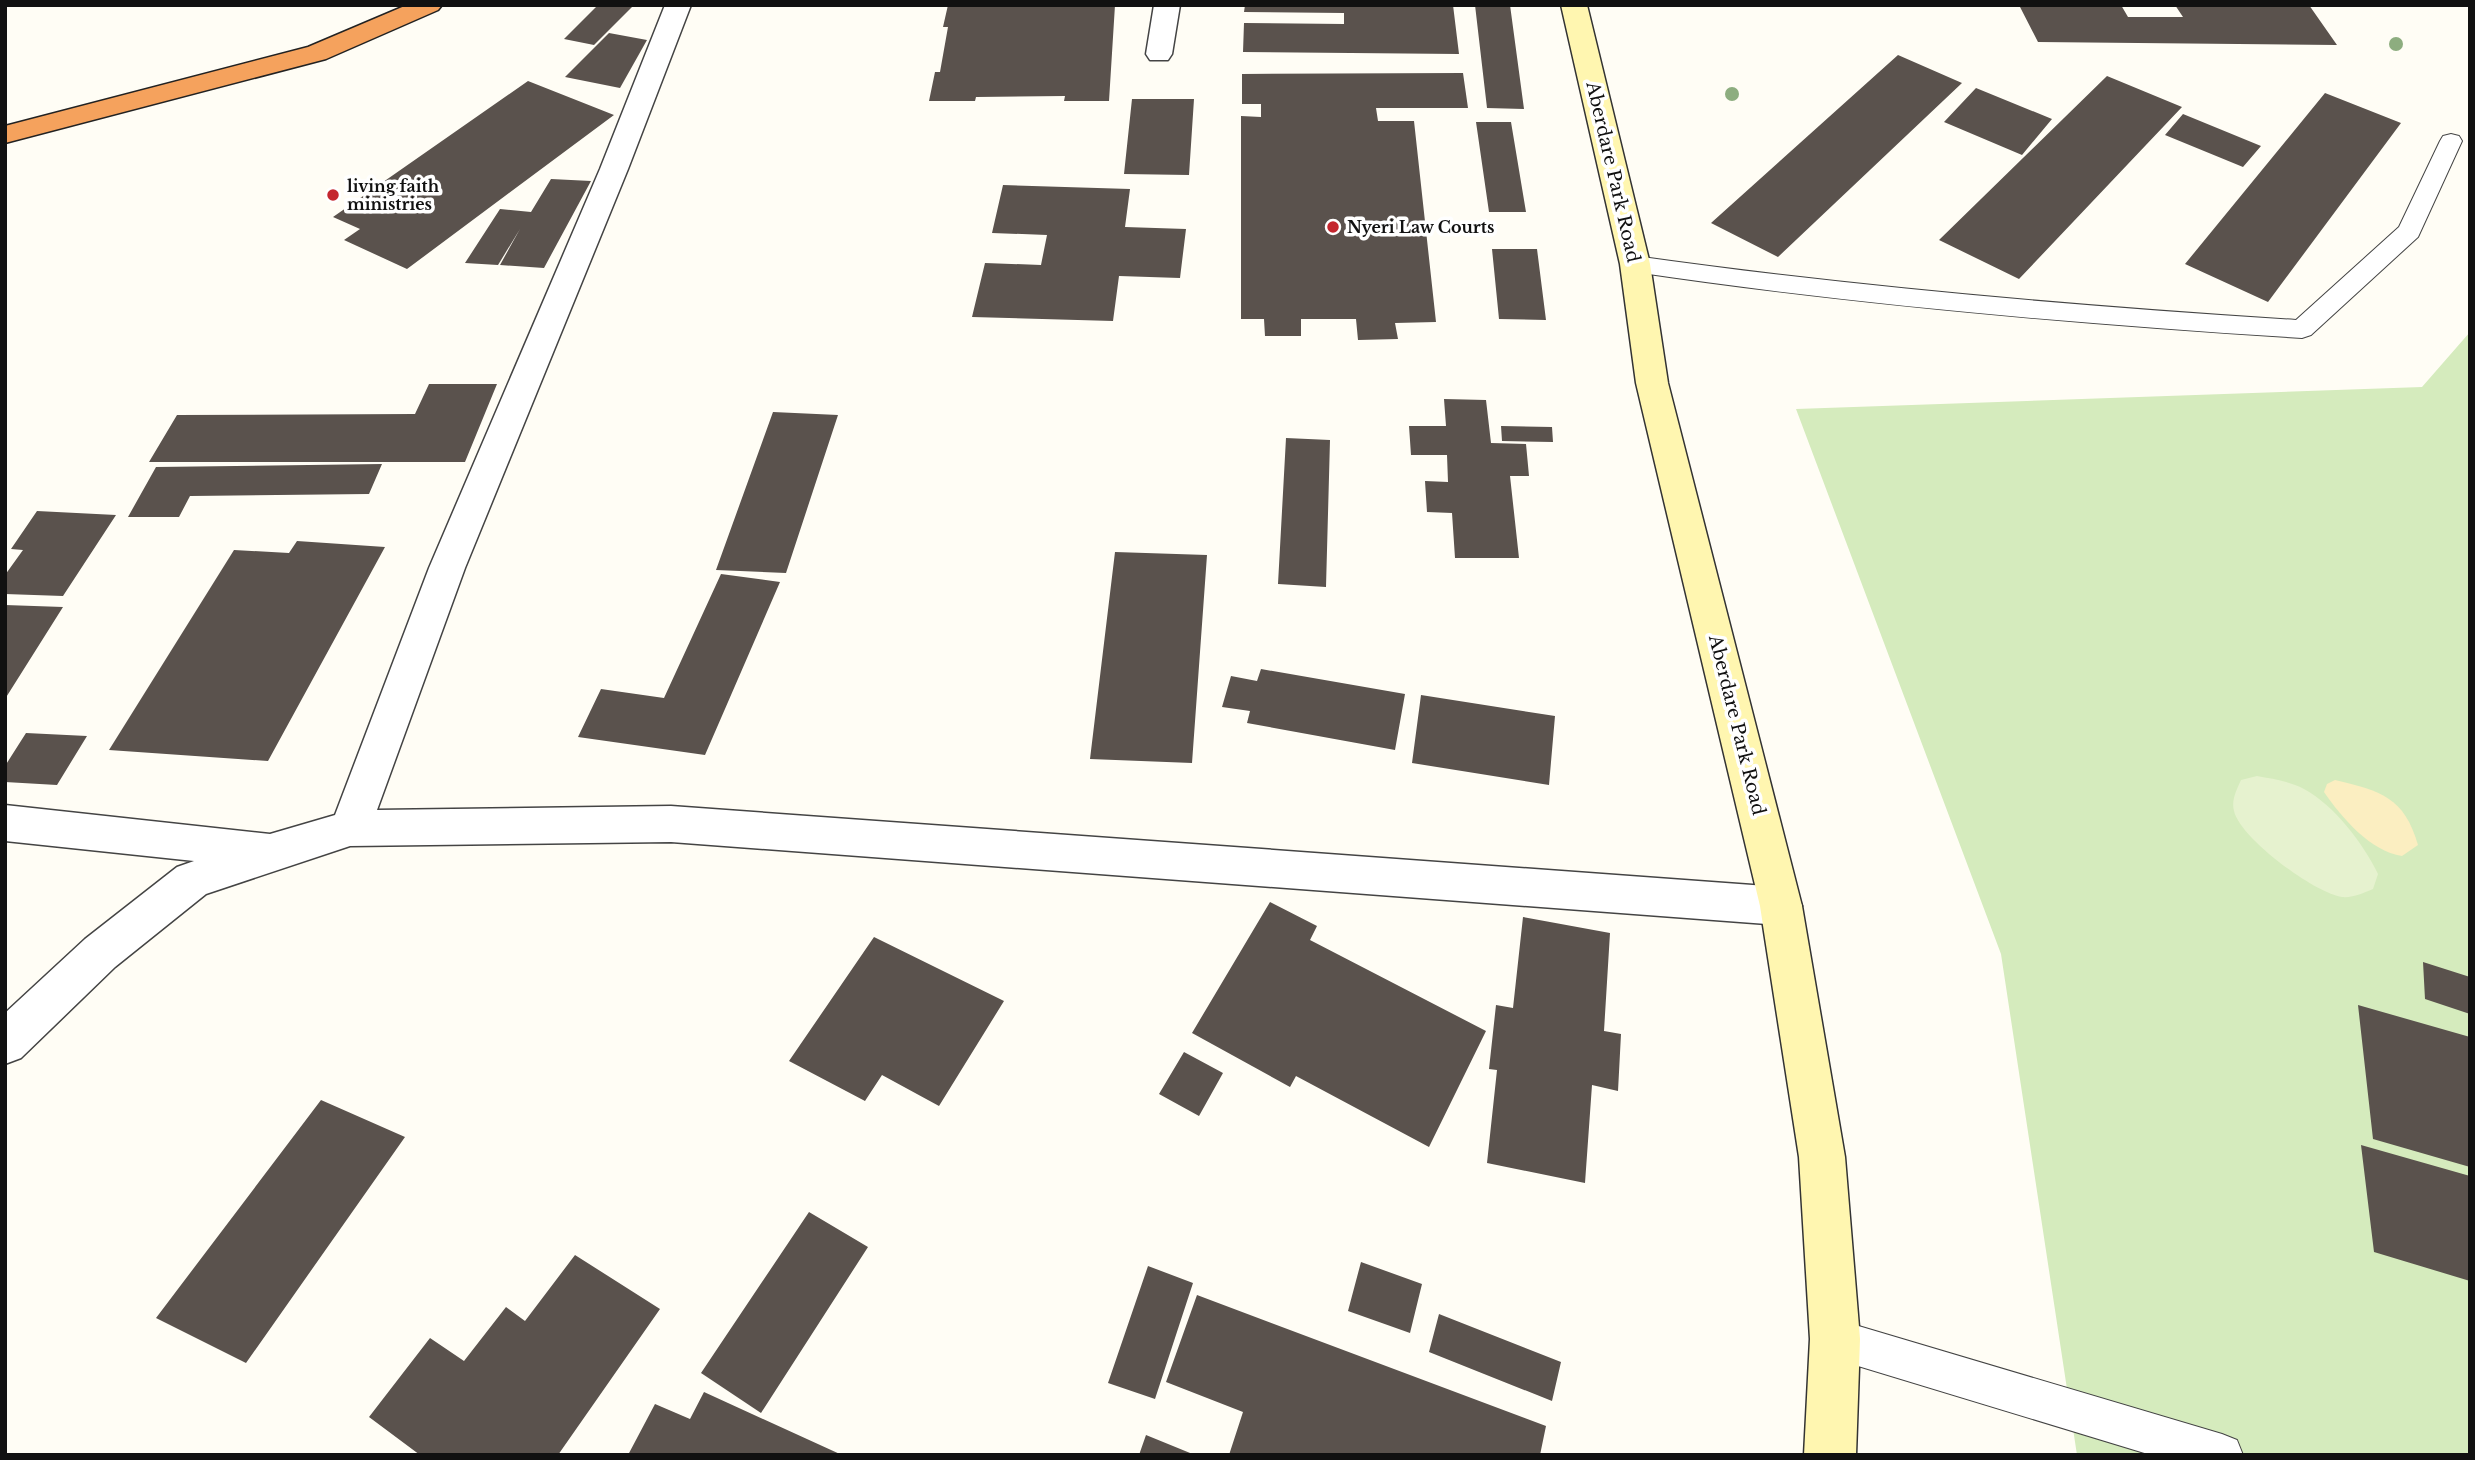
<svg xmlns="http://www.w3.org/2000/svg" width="2475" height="1460" font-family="'Libre Baskerville',serif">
<rect width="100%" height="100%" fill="#fffdf5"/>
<path fill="#d5ebbd" d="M 2470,332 L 2470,1455 L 2077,1455 L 2001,954 L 1796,409 L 2422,387 Z"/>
<path fill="#fbeec1" d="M 2335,780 C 2381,791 2404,797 2418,845 L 2402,856 C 2370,851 2342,818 2324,792 L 2327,784 Z"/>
<path fill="#e6f2cf" d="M 2257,776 C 2273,779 2289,781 2304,789 C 2334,805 2363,843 2378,874 L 2373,889 C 2363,893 2353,898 2342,897 C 2314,893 2240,838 2234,811 C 2231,800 2237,789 2241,780 Z"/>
<path fill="#5a524d" d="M 598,5 L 634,5 L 594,45 L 564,39 Z
M 948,5 L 1115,5 L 1109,101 L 1064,101 L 1065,96 L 976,97 L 975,101 L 929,101 L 935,72 L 940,72 L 948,27 L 943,27 Z
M 1245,5 L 1453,5 L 1459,54 L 1243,52 L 1244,23 L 1344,24 L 1344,13 L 1244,12 Z
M 1475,5 L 1510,5 L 1524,109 L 1487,108 Z
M 2019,5 L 2121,5 L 2128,17 L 2183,17 L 2175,5 L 2309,5 L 2337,45 L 2038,42 Z
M 609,33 L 647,40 L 620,88 L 565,77 Z
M 1898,55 L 1962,83 L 1778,257 L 1711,223 Z
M 1463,73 L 1468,108 L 1376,108 L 1378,121 L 1414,121 L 1436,322 L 1395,323 L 1398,339 L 1358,340 L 1356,319 L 1301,319 L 1301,336 L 1265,336 L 1264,319 L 1241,319 L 1241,116 L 1261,117 L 1261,104 L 1242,104 L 1242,74 Z
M 2107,76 L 2182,107 L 2019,279 L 1939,240 Z
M 528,81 L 614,115 L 407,269 L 344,240 L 360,229 L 333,217 Z
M 1976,88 L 2052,119 L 2022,155 L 1944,122 Z
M 2325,93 L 2401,123 L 2268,302 L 2185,264 Z
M 1132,99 L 1194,99 L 1189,175 L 1124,174 Z
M 2183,114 L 2261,146 L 2243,167 L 2165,135 Z
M 1476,122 L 1511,122 L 1526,212 L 1489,212 Z
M 551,179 L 591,181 L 544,268 L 500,265 L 520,229 L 498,265 L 465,263 L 500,209 L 531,212 Z
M 1003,185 L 1130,189 L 1125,227 L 1186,229 L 1180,278 L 1119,276 L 1113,321 L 972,317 L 985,263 L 1041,265 L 1047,235 L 992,233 Z
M 1492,249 L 1537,249 L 1546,320 L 1499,319 Z
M 429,384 L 497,384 L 465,462 L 149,462 L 177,415 L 415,414 Z
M 1444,399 L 1486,400 L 1491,443 L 1526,444 L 1529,476 L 1510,476 L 1519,558 L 1455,558 L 1452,513 L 1427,512 L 1425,481 L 1448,482 L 1447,455 L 1411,455 L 1409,426 L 1446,426 Z
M 773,412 L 838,415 L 786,573 L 716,570 Z
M 1501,426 L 1552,427 L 1553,442 L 1502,441 Z
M 1286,438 L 1330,440 L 1326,587 L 1278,584 Z
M 382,464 L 369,494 L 190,496 L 179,517 L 128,517 L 156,467 Z
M 37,511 L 116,515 L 63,596 L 5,594 L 5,575 L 23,550 L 11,549 Z
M 297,541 L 385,547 L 268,761 L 109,750 L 234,550 L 289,553 Z
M 1115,552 L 1207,555 L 1192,763 L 1090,759 Z
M 721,574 L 780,582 L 705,755 L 578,737 L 601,689 L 664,698 Z
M 5,605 L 63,607 L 5,699 Z
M 1261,669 L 1405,694 L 1395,750 L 1247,723 L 1250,711 L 1222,707 L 1231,676 L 1257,681 Z
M 1421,695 L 1555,716 L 1549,785 L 1412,763 Z
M 26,733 L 87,736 L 57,785 L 5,782 L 5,766 Z
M 1270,902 L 1317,926 L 1310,940 L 1486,1031 L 1429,1147 L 1296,1076 L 1290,1087 L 1192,1033 Z
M 1523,917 L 1610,933 L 1604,1031 L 1621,1034 L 1618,1091 L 1592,1085 L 1585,1183 L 1487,1163 L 1497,1070 L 1489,1069 L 1496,1005 L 1513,1008 Z
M 874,937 L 1004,1001 L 939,1106 L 882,1075 L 865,1101 L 789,1061 Z
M 2423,962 L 2470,977 L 2470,1014 L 2425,999 Z
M 2358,1005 L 2470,1037 L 2470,1167 L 2373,1139 Z
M 1184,1052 L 1223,1073 L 1199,1116 L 1159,1094 Z
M 321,1100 L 405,1137 L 246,1363 L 156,1318 Z
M 2361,1145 L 2470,1176 L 2470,1281 L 2374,1252 Z
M 809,1212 L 868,1247 L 761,1413 L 701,1373 Z
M 575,1255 L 660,1309 L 558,1455 L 420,1455 L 369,1417 L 430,1338 L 464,1361 L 506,1307 L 525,1321 Z
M 1361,1262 L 1422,1284 L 1410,1333 L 1348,1311 Z
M 1148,1266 L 1193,1283 L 1155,1399 L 1108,1383 Z
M 1197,1295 L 1546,1426 L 1540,1455 L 1229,1455 L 1243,1412 L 1166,1382 Z
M 1439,1314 L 1561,1362 L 1552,1401 L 1429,1352 Z
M 704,1392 L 842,1455 L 628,1455 L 655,1404 L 690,1419 Z
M 1146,1435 L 1195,1455 L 1139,1455 Z"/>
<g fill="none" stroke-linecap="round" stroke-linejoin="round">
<defs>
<path id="lane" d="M 2451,134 L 2459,136 L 2462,141 L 2418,237 L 2311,335 L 2302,338 C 2079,324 1856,305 1635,272 L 1626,270 L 1623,264 L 1626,258 L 1635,256 C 1855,287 2075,306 2296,320 L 2399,227 L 2440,141 L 2443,136 Z
M 1835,1319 L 2222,1434 L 2237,1440 L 2243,1455 L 2151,1455 L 1835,1359 L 1821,1353 L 1815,1339 L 1821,1325 Z"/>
<path id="street" d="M 665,5 L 691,5 L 628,169 L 465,568 L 377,810 L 671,806 L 1781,887 L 1796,892 L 1802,906 L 1796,920 L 1781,925 L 671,842 L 350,846 L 206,894 L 115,967 L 21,1058 L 5,1064 L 5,1013 L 85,939 L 177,867 L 194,861 L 5,841 L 5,805 L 270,834 L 335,815 L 429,568 L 600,169 Z
M 1154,5 L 1180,5 L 1172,54 L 1168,60 L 1150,60 L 1146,54 Z"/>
<path id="secondary" d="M 1561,5 L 1587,5 L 1650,264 L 1668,383 L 1802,906 L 1845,1157 L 1860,1339 L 1856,1455 L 1804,1455 L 1810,1339 L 1799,1157 L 1760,906 L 1636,383 L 1620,264 Z"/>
<path id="highway" d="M 407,5 L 442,5 L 438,10 L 326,59 L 5,143 L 5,126 L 308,47 Z"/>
</defs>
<use href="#lane" stroke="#444" stroke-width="2"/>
<use href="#street" stroke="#444" stroke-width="3"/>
<use href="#secondary" stroke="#333" stroke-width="3"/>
<use href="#highway" stroke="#222" stroke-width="3"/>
<use href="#lane" fill="#fff" fill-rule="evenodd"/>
<use href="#street" fill="#fff" fill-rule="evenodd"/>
<use href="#secondary" fill="#fff6b0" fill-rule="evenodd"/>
<use href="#highway" fill="#f5a25d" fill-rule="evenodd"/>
</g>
<g fill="#8dad7f">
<circle cx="2396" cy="44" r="7"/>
<circle cx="1732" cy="94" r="7"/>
</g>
<g fill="#c4262e" stroke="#fff" stroke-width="2.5">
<circle cx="333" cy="195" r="7"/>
<circle cx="1333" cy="227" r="7"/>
</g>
<g text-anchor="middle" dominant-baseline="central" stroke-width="7" stroke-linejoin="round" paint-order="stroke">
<g font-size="16" font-weight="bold" fill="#111" stroke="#fff" text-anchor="start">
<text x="347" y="186">living faith<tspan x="347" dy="18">ministries</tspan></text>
<text x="1347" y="227">Nyeri Law Courts</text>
</g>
<g font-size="18" fill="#111" stroke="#fff">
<text transform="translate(1613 172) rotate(77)">Aberdare Park Road</text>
<text transform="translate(1737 725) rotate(76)">Aberdare Park Road</text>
</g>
</g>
<rect width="2475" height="1460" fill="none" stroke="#111111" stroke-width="14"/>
</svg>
